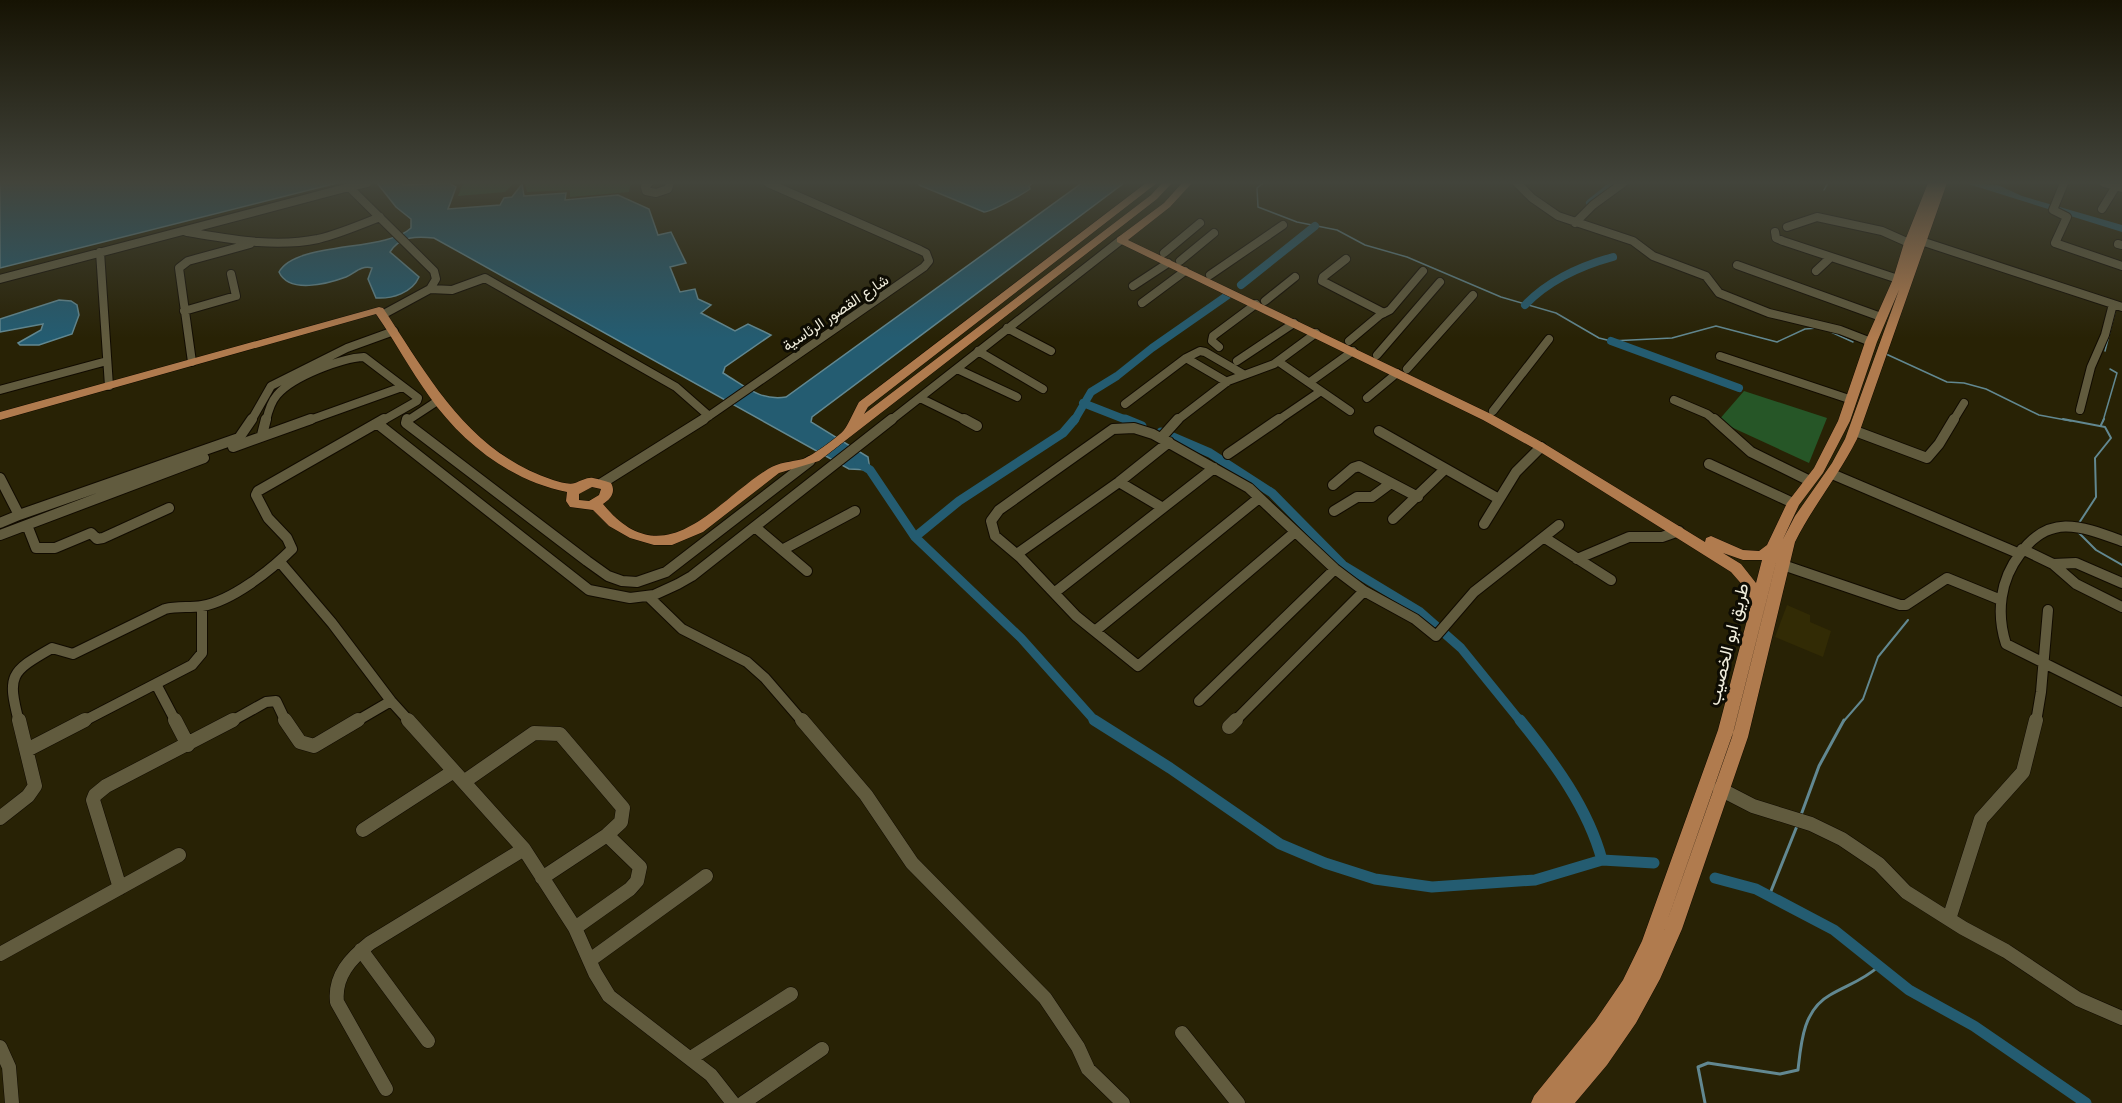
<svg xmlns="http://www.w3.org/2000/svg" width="2122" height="1103" font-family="'Noto Sans',Vazirmatn,sans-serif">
<rect width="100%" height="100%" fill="#282205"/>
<path fill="#322b05" d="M 1787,605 L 1810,615 L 1810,622 L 1831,631 L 1823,657 L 1775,637 Z"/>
<path fill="#265627" d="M 463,183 L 514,183 L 505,192 L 458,196 Z
M 525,183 L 634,183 L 630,186 L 629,192 L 570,197 L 570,190 L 527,192 Z
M 1744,391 L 1827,418 L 1809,463 L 1718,421 Z"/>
<path fill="#245c71" stroke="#628891" stroke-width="1.5" d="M 0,183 L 337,183 L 0,268 Z
M 377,183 L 402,183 L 403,185 L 449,183 L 456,187 L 448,209 L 500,205 L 504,198 L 512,197 L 522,184 L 524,196 L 566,193 L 565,200 L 618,195 L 649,209 L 658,235 L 671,232 L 686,263 L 670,267 L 680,292 L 695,289 L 698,299 L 711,305 L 701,313 L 735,331 L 748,324 L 771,335 L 725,367 L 723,373 C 745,386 759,401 786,397 L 1082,183 L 1124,183 L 812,417 L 811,422 L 868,457 L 870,470 L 849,469 L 434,238 C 417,236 400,236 390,252 L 419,277 C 412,293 392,299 376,298 L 368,279 L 372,268 C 361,265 355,273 346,277 C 327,284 289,294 279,272 C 296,241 386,252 411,228 L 411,219 L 396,207 Z
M 919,183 L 1033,183 L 1029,186 L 1030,189 C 1023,194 991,212 984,212 L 919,185 Z
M 59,300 L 71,301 L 77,305 L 79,315 L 72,334 L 39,345 L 20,345 L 18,343 L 41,330 L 43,324 L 0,332 L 0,319 Z"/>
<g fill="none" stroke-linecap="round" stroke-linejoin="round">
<path stroke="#628891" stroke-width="1.5" d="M 1263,183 L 1257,188 L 1258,207 L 1297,222 L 1337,230 L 1365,245 L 1407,257 L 1501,297 L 1556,313 L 1599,338 L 1611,341 L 1672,338 L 1716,326 L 1777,342 L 1805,329 L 1817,328
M 1824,190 L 1828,183
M 1831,332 L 1853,342
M 2105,351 L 2116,308
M 1886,354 L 1947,382 L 1964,383 L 1986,389 L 2039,415 L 2071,421
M 2103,421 L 2117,373 L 2110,369"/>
<path stroke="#628891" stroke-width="2" d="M 2063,419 L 2105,427 L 2111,438 L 2095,458 L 2096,497 L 2079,523
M 2101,425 L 2104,419
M 2077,531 L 2096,550 L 2122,565
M 1843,722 L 1863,699 L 1878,657 L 1908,620"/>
<path stroke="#628891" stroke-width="3" d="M 1801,815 L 1819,766 L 1844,720
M 1769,896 L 1797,826
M 1705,1103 L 1698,1067 L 1708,1063 L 1780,1074 L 1798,1070 C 1801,1043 1803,1010 1830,995 C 1847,985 1864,980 1879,966"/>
<path stroke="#245c71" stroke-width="8" d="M 1590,203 L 1615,183
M 1241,285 L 1315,226
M 1525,305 C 1549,280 1580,266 1613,257
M 1611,341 L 1739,388
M 1083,403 L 1129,421
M 1074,421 L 1091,392 L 1117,376 L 1152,348 L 1228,295"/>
<path stroke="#245c71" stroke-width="9" d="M 1125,419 L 1142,426
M 1161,432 L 1210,453 L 1272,493 L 1343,565 L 1419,611 L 1461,648 L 1521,722
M 859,463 L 870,470 L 915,537 L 1021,638 L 1096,722
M 915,537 L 959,501 L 1063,433 L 1075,419"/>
<path stroke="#245c71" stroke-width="11" d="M 1094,720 L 1170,768 L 1280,844 L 1325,863 L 1375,879 L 1432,887 L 1535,880 L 1602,860 L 1654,863
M 1520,720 C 1554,762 1588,808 1602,860
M 1715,878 L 1756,889 L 1834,930 L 1909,990 L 1974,1026 L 2086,1103"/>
<path fill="#245c71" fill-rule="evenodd" d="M 1965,183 L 1998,185 L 2022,196 L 2122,225 L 2122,232 Z"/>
<defs>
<path id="minor-far2" d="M 649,183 L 645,187 L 646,191 L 656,193 L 668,189 L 670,183
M 1517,183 L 1532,198 L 1558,216 L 1633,241 L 1653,256 L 1706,276 L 1719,293 L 1769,313 L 1840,330 L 1871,342
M 2064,183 L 2053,210 L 2067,217 L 2055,243 L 2122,266
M 2104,183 L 2122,188
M 349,187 L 367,183
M 2102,209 L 2118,183
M 1575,223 L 1593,205 L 1623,183
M 1787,227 L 1817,217 L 1882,231 L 1909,243
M 187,232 C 230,239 274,248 318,239 C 339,234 360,225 380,217
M 1775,232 L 1776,238 L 1783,241 L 1898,279
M 1921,241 L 2122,307
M 2118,244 L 2122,245
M 100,252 L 109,386
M 1164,253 L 1200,223
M 1346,259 L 1323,277 L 1322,281 L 1384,313
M 1180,261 L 1214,233
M 1737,265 L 1881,317
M 1816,271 L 1831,257
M 1210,275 L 1283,225
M 0,279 L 349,187 L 434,271 L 436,279 L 430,289 L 382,315
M 1133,286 L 1168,263
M 430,289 L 452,290 L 485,278 L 676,387 L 709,416 L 701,421
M 1265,301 L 1295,277
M 1142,303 L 1185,271
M 184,311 L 236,296 L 231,274
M 1007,328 L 1051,351
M 1349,341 L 1380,315 L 1390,310 L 1423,271
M 1219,347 L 1212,341 L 1213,336 L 1256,304
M 978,351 L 1043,389
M 1377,355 L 1440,282
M 1720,356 L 1852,400
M 1186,358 L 1200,351 L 1205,352 L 1243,374
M 1237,361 L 1294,323
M 192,362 L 179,268 L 188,261 L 250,244
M 957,369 L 1017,397
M 1407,369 L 1473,295
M 1310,382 L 1353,351
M 0,390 L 107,361
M 1321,391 L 1350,411
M 920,398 L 967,421
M 1367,398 L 1397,373
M 1674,400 L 1707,414 L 1716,421
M 1125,404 L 1186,358 L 1227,382
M 2080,410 L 2091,367 L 2105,335 L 2113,304
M 1493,411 L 1549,339
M 709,416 L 924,267 L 929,261 L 926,253 L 920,250 L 768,183
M 251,421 L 271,386 L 347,348 L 394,331
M 266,421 C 268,412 271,402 277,395 C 292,377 341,358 364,357 L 418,398 L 417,401 L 382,421
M 307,421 L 402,387
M 407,421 L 439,400
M 890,421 L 1121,240
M 1176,421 L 1228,381 L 1274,364 L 1316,333
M 1277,421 L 1321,391 L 1279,362
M 1953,421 L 1964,403"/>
<path id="minor-far1" d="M 407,419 L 406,423 L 587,561 L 608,576 L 622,581 L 637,582 L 666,572 L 810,461
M 964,419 L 977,426
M 1714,419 L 1751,452 L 1810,481
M 378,424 L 589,590 L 630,598 L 654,595 L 678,584 L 692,576 L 892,419
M 1379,431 L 1499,499
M 1855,431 L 1927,458 L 1939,444 L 1954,419
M 262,435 L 266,419
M 1161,438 L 1178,419
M 233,447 L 311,419
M 1228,454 L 1279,419
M 1709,464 L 1793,503
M 1832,474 L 2020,554 C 2000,580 1996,613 2006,644 L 2122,702
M 0,478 L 19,515 L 239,438 L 252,419
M 1119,482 L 1163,508
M 602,483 L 704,419
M 1333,485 L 1353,468 L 1359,466 L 1418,497
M 1334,511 L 1357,497 L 1372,497 L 1391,483
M 1393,519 L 1444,470
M 0,523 L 19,515
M 1484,524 L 1516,472 L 1541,447
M 27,525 L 36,548 L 55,548 L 91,533 L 97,539 L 103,538 L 169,508
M 755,527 L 807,571
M 1295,532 L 1138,666 L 1076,616 L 1021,558 L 995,536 L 991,521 L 999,510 L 1113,429 L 1134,428 L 1153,434 L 1249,488 L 1335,569 L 1364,591 L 1415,619 L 1436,636 L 1474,592 L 1559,525
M 0,535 L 204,458
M 1545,538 L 1611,580
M 2022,549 L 2053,564 L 2076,563 L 2122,583
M 782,550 L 855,511
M 1017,554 L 1119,482 L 1169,442
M 2020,554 C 2049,513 2081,526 2122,541
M 1577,559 L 1629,537 L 1662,537 L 1679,531
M 280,562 L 332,623 L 391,701 L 410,722
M 2053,564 L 2076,584 L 2122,607
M 1783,565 L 1900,605 L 1906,605 L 1947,578 L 2001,600
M 1054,593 L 1214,468
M 650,598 L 682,629 L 747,662 L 765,678 L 803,722
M 1095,631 L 1259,498
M 156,684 L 176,722
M 1199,701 L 1335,569
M 19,722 C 7,675 10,672 52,648 L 73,654 L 165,609 C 178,606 189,608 202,606 C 232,601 271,570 292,549 L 287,538 L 268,518 L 256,495 L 258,491 L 384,419
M 82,722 L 192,665 L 202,653 L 202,607
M 230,722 L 266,702 L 276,701 L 286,722
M 355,722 L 391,701
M 1234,722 L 1364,591
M 2036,722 L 2041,692 L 2048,610"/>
<path id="minor" d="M 175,720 L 188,745
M 285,720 L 300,742 L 314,746 L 358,720
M 408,720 L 524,849 L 575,928 L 595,973 L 609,996 L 711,1075 L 733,1103
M 802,720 L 866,795 L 912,863 L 1045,998 L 1078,1047 L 1088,1069 L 1123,1103
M 1229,727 L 1236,720
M 27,750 L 85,720
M 465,781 L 534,733 L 560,734 L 623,808 L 621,822 L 607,835 L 542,878
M 1720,789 L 1753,806 L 1811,824 L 1842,839 L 1879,864 L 1906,892 L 1963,928 L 2006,951 L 2078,999 L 2122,1018
M 0,818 L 28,796 L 35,786 L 19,720
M 363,830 L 454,771
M 120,888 L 93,800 L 95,795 L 106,786 L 233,720
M 1949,919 L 1981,819 L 2023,772 L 2036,720
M 575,928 L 630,889 L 637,881 L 640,867 L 607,835
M 361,950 L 428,1041
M 0,954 L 179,855
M 590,960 L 706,876
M 1182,1033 L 1238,1103
M 0,1047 L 9,1067 L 12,1103
M 691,1058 L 791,994
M 386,1089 L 337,1002 C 334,976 351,958 370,943 L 524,849
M 743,1103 L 822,1049"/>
<path id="major" d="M 1146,183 L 1157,183 L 877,400 L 868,407 L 864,414 L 1151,195 L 1162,183 L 1172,183 L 1157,199 L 819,461 L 779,473 L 703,532 L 672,545 L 654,545 L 630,538 L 609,526 L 593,510 L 570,507 L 566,501 L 567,492 C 511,481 462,443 429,396 C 410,370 395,341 376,314 L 0,420 L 0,412 L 379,307 L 383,308 C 429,377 468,452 553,480 C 560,482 569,485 575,483 C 581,481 587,477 593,478 C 599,479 605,481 611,483 C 616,492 611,499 603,504 C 664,579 715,502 768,469 C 779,462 791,462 803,459 C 812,456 838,437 844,430 C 849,423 854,411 859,402 ZM 592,487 L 601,489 L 599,495 L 589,501 L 579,500 L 579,494 Z
M 1182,183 L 1192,183 L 1170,207 L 1128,240 L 1491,414 L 1545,444 L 1705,542 L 1706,538 L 1711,536 L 1743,550 L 1759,551 L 1767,545 L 1787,503 L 1814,468 L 1838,421 L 1865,342 L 1893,279 L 1904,243 L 1928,183 L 1947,183 L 1857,439 C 1839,475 1813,506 1795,542 L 1748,737 L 1682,929 L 1660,979 L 1636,1023 L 1607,1065 L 1575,1103 L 1531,1103 L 1534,1096 L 1595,1021 L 1623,980 L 1642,941 L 1718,730 L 1751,605 L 1745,588 L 1731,572 L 1537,450 L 1483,420 L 1117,242 L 1117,238 L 1164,203 ZM 1899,290 L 1845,439 L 1832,463 L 1795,516 L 1783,539 L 1799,505 L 1823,473 L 1850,421 L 1877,342 ZM 1781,543 L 1732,737 L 1664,930 L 1734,730 ZM 1723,553 L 1743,560 L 1762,560 L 1756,583 L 1741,564 Z"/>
</defs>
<use href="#minor-far2" stroke="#110b00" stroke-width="10"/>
<use href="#minor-far1" stroke="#110b00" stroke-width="12"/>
<use href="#minor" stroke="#110b00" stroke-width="15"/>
<use href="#major" stroke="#110b00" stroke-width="1"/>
<use href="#minor-far2" stroke="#615b3e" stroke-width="8"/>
<use href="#minor-far1" stroke="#615b3e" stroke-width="10"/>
<use href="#minor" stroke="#615b3e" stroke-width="14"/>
<use href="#major" fill="#b07b4e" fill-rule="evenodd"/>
</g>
<linearGradient id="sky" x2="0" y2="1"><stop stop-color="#161303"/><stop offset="0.54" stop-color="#42443b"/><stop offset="1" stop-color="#42443b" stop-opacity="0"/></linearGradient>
<rect width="2122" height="338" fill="url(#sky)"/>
<g text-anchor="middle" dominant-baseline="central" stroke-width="6" stroke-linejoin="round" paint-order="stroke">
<g font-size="15" fill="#f1eedd" stroke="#0e0c03">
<text transform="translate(835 312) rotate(-34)">شارع القصور الرئاسية</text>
</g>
<g font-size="18" fill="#f1eedd" stroke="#0e0c03">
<text transform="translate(1727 644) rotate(-76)">طريق ابو الخصيب</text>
</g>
</g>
</svg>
